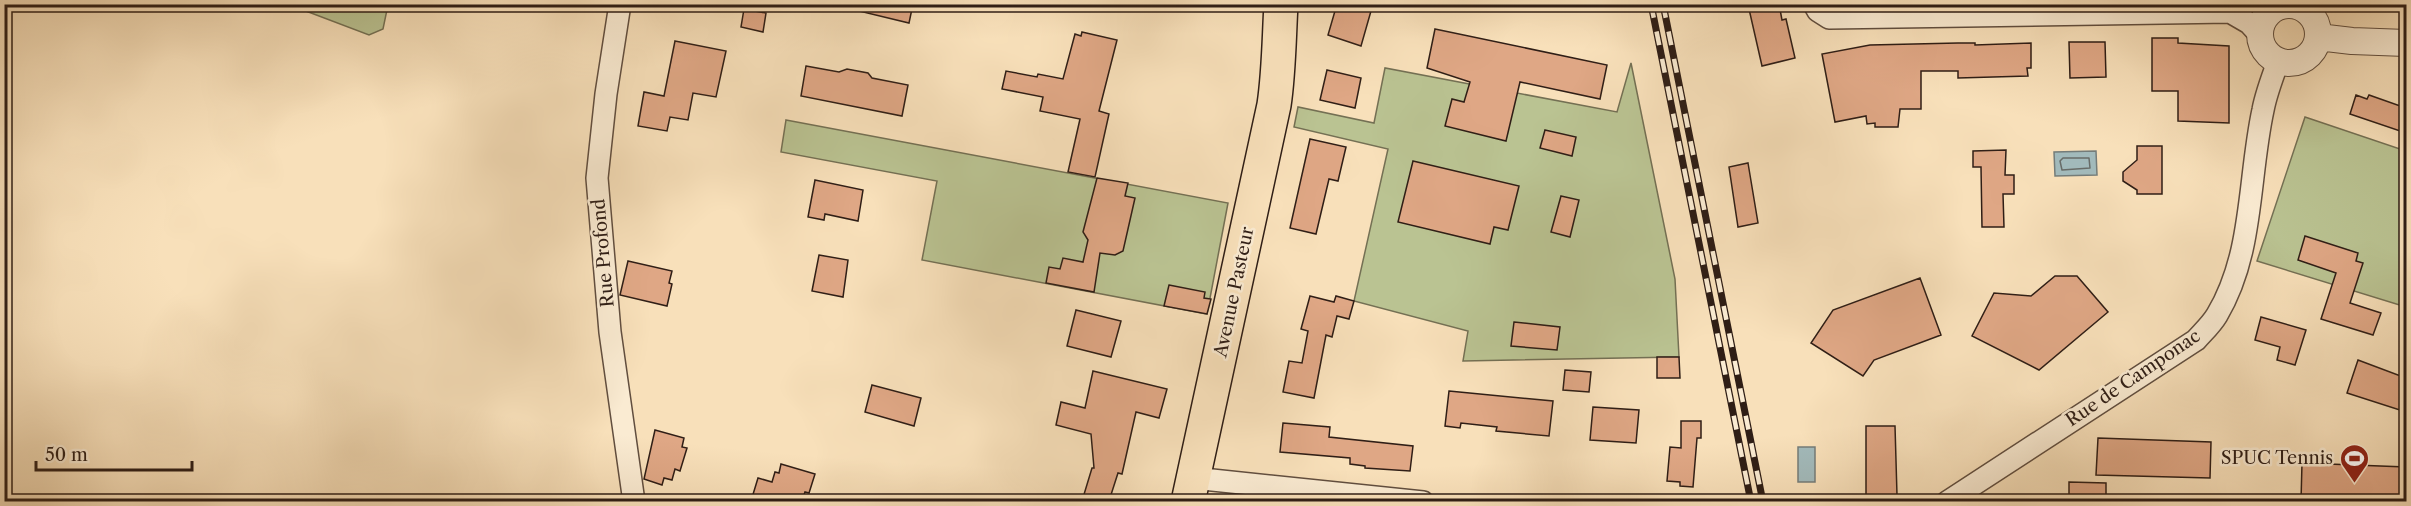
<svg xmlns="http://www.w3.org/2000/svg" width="2411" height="506" font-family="'Libre Caslon Text',serif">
<rect width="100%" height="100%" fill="#f8e0ba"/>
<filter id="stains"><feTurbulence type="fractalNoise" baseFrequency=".00333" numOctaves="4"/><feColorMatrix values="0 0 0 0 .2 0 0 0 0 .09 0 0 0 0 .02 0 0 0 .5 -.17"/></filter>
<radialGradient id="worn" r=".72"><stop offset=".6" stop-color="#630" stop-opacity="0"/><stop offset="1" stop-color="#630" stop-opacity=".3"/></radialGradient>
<path fill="#bac392" stroke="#747054" stroke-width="1.5" d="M 290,5 L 388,4 L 388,5 L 383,29 L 369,35 Z
M 1631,63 L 1675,279 L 1679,357 L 1463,361 L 1468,331 L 1354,301 L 1388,149 L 1294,127 L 1298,107 L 1374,123 L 1385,68 L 1617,112 Z
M 2305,117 L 2406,151 L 2406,307 L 2257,261 Z
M 786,120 L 1228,203 L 1207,314 L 922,260 L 937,181 L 781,152 Z"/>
<path fill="#a2babb" stroke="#747c79" stroke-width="1.5" d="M 2096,151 L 2097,175 L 2055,176 L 2054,152 Z
M 1798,447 L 1815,447 L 1815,482 L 1798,482 Z"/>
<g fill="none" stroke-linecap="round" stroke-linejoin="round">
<path stroke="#686c68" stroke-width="1.5" d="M 2063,158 L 2089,158 L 2090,168 L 2062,170 L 2060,161 Z"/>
</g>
<path fill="#dfa785" stroke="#2f1e16" stroke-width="1.5" d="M 860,4 L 913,4 L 909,23 L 859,11 Z
M 1337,4 L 1373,4 L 1361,46 L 1328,35 Z
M 1768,4 L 1779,4 L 1782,20 L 1786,19 L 1795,58 L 1762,66 L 1749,9 Z
M 744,9 L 766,13 L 763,32 L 741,27 Z
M 1435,29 L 1607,65 L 1600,99 L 1520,82 L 1506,141 L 1445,126 L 1452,99 L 1464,102 L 1470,82 L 1427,68 Z
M 1082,32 L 1117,40 L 1099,111 L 1109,114 L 1095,177 L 1068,172 L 1080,119 L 1040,111 L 1043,97 L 1002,89 L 1006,71 L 1037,77 L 1038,74 L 1063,79 L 1075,34 L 1081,36 Z
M 2152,38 L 2178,38 L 2178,43 L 2229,46 L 2229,123 L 2178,121 L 2178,91 L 2152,91 Z
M 675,41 L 726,51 L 716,97 L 693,93 L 688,120 L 670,117 L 667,131 L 638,126 L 644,92 L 664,96 Z
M 2069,42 L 2105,42 L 2106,77 L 2070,78 Z
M 1958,43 L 1975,43 L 1975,45 L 2031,43 L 2031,68 L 2027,68 L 2028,76 L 1958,78 L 1958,71 L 1921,71 L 1921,109 L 1900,109 L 1898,127 L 1875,127 L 1875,123 L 1867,124 L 1866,116 L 1835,122 L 1822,54 L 1870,45 Z
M 806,66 L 839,72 L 847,69 L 868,73 L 872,78 L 908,85 L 902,116 L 801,96 Z
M 1327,70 L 1361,78 L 1355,108 L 1320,100 Z
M 2356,95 L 2367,99 L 2369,95 L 2406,108 L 2406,133 L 2350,114 Z
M 1545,130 L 1576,137 L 1572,156 L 1540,148 Z
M 1310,139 L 1346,147 L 1338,181 L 1329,179 L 1316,234 L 1290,228 Z
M 2137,146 L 2162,146 L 2162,194 L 2137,194 L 2137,190 L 2123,181 L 2123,172 L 2137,160 Z
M 2006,150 L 2005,175 L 2014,175 L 2014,194 L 2003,194 L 2004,227 L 1982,227 L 1981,167 L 1973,167 L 1973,151 Z
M 1413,161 L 1519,186 L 1508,230 L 1494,227 L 1490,244 L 1398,222 Z
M 1748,163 L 1758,223 L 1738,227 L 1729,167 Z
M 1097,178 L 1128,183 L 1125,196 L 1135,198 L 1123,251 L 1115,255 L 1100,253 L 1094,292 L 1046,283 L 1049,267 L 1060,269 L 1063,258 L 1083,262 L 1088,240 L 1083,232 Z
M 815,180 L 863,190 L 858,221 L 825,214 L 824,220 L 808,217 Z
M 1561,196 L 1579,200 L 1570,237 L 1551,232 Z
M 2305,236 L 2358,253 L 2356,261 L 2363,263 L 2350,303 L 2381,313 L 2373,335 L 2321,319 L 2336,273 L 2298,260 Z
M 819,255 L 848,260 L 843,297 L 812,291 Z
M 628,261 L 672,271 L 669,283 L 672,284 L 667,306 L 620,295 Z
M 2055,276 L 2077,276 L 2108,312 L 2039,370 L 1972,336 L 1994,293 L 2031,296 Z
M 1920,278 L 1941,335 L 1874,360 L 1863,376 L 1811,343 L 1833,310 Z
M 1169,285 L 1205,292 L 1204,298 L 1211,299 L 1207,314 L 1164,306 Z
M 1310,296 L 1334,302 L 1336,296 L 1354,301 L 1349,319 L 1337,316 L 1332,337 L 1326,335 L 1314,398 L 1283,392 L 1289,361 L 1302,363 L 1308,331 L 1301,329 Z
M 1076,310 L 1121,321 L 1111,357 L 1067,346 Z
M 2261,317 L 2306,330 L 2295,365 L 2277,360 L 2280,347 L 2255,340 Z
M 1514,322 L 1560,327 L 1557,350 L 1511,346 Z
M 1657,357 L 1679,357 L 1680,378 L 1657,378 Z
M 2358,360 L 2406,378 L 2406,412 L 2347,393 Z
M 1565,370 L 1591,372 L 1589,392 L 1563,390 Z
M 1093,371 L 1167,389 L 1159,418 L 1136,412 L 1122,474 L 1118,473 L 1109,501 L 1082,501 L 1092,468 L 1094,468 L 1091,434 L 1056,425 L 1061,402 L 1085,408 Z
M 872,385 L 921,398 L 914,426 L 865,412 Z
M 1449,391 L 1553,401 L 1549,436 L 1496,431 L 1497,427 L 1461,423 L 1460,428 L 1445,426 Z
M 1593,407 L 1639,410 L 1636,443 L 1590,440 Z
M 1681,421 L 1701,421 L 1701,438 L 1697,438 L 1693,487 L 1680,486 L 1680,482 L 1667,481 L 1670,447 L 1681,448 Z
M 1283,423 L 1330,427 L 1329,437 L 1413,446 L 1410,471 L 1365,468 L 1365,466 L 1350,464 L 1350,458 L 1280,452 Z
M 1866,426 L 1895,426 L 1897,495 L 1866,495 Z
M 655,430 L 684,438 L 682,447 L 687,448 L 680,471 L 675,469 L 672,480 L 664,478 L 662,485 L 644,479 Z
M 2098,438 L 2211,442 L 2210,478 L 2096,475 Z
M 2302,463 L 2406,467 L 2406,501 L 2301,501 Z
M 781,464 L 815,474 L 809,493 L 805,492 L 802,501 L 788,498 L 787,500 L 783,499 L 782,501 L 751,501 L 758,478 L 772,482 L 775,472 L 779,473 Z
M 2069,482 L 2106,483 L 2106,501 L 2069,501 Z"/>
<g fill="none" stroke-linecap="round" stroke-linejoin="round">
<defs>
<path id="minor" d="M 620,4 L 606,94 L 597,178 L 610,332 L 634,502
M 1814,4 L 1818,11 L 1829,18 L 2230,12 L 2249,23 L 2259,34
M 1193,478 L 1423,502
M 1947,502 L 2196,340 C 2203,332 2211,325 2217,315 C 2254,253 2248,179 2263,110 C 2266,94 2272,78 2278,62"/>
<path id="tertiary" d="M2260 34a29 29 0 1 1 58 0a29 29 0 1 1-58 0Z
M 2318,37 L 2352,41 L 2406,43"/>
<path id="primary" d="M 1188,502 L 1274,105 C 1279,72 1279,38 1281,4"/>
</defs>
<use href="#minor" stroke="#614e3f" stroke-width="24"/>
<use href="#tertiary" stroke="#614e3f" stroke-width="28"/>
<use href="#primary" stroke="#2f1e16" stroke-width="36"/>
<use href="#minor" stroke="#faebd2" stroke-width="21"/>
<use href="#tertiary" stroke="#faebd2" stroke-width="26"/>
<use href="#primary" stroke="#f8e0ba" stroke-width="33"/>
<defs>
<path id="rail" d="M 1651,4 L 1751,502
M 1663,4 L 1763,502"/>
</defs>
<use href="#rail" stroke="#2f1e16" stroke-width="7"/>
<use href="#rail" stroke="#faebd2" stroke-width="4.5" stroke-dasharray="14" stroke-linecap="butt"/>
</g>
<defs>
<symbol id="stadium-pin" viewBox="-11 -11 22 30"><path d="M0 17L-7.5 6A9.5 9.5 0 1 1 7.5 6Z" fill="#8f2418" stroke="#faebd2"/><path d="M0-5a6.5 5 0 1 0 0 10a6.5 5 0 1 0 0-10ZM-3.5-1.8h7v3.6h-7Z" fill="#fff"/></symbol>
</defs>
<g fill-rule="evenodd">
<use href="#stadium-pin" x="2338" y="442" width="33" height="45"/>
</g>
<g text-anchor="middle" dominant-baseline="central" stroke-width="5" stroke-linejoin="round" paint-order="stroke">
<g font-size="18" fill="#2f1e16" stroke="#faebd2">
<text transform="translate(603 253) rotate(-95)">Rue Profond</text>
<text transform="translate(1234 292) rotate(-78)">Avenue Pasteur</text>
<text transform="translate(2133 378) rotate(-34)">Rue de Camponac</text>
</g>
<g font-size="18" fill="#2f1e16" stroke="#faebd2" text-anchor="end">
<text x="2333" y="458">SPUC Tennis</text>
</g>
</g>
<rect width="2411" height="506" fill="none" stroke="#f8e0ba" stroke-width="24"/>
<rect x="6" y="6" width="2399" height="494" fill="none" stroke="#2f1e16" stroke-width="3"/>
<rect x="12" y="12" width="2387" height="482" fill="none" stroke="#2f1e16" stroke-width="1.5"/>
<path d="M36 461v9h156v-9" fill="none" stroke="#2f1e16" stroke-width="3"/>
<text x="45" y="461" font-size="18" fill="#2f1e16" stroke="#faebd2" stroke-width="4.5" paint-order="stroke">50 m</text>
<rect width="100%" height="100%" filter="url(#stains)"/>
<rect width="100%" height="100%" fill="url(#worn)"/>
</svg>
